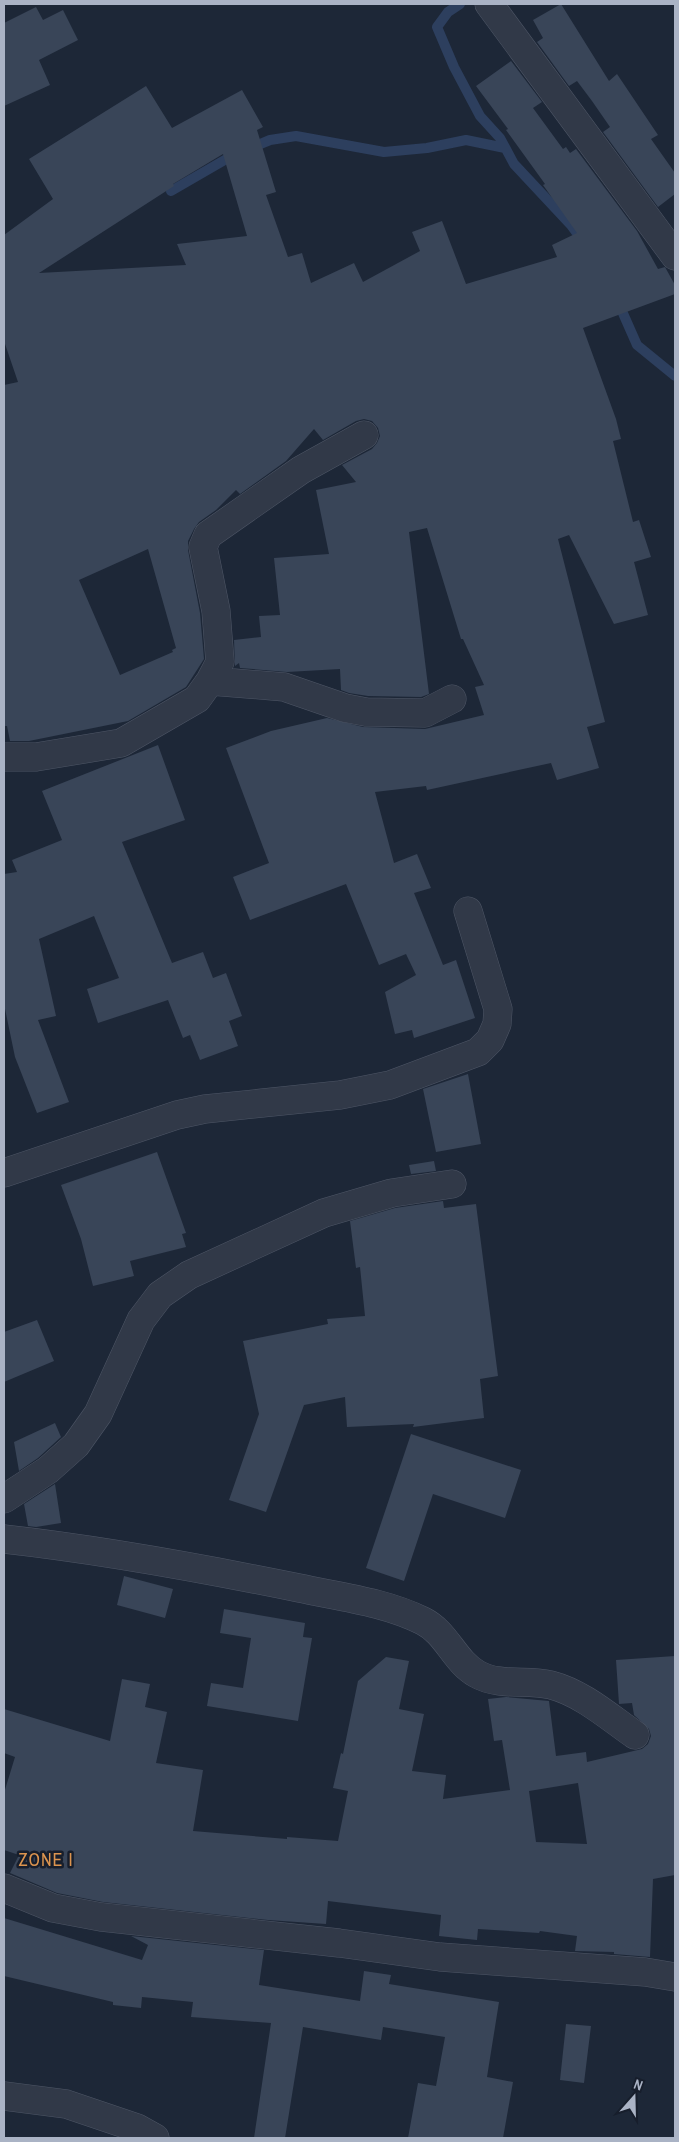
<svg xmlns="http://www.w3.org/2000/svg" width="679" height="2142" font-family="'Archivo Narrow',sans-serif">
<rect width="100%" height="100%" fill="#1d2737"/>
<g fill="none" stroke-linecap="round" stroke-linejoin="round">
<path stroke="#2d3f5e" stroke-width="10" d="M 460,4 L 448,12 L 437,27 L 454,67 L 480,116 L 500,138 L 514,164 L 571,225 L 585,244
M 248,149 L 270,140 L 296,136 L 384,152 L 427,148 L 466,140 L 505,148
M 171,191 L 235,154
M 618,302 L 637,345 L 675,376"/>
</g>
<path fill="#394558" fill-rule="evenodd" d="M 561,4 L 609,81 L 617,74 L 658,135 L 651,139 L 675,173 L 675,194 L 658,207 L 603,132 L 610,127 L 592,101 L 577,81 L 569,86 L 537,42 L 543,38 L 533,20 Z
M 36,7 L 43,20 L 63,10 L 78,40 L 39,60 L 50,85 L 4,106 L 4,23 Z
M 511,61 L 542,102 L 533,108 L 563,149 L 566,147 L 570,153 L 576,149 L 637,231 L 658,269 L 665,267 L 675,285 L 675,294 L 583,328 L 616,419 L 621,439 L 613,441 L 633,522 L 639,520 L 651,557 L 634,562 L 648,615 L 614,624 L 569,535 L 558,539 L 605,722 L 587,727 L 599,768 L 557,780 L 551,763 L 427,790 L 426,786 L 375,792 L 394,863 L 417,854 L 431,888 L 414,893 L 443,965 L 456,960 L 475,1018 L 414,1038 L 412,1030 L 395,1034 L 385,992 L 416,975 L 406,954 L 379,965 L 346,884 L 250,920 L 233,877 L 269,863 L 226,748 L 271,731 L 327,718 L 363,727 L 425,729 L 484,715 L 475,687 L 484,685 L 463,639 L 461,639 L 427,528 L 409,532 L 429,694 L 421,697 L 368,696 L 349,693 L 341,690 L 340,669 L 287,672 L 240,668 L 239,663 L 235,666 L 234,640 L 261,637 L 259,616 L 280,615 L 274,558 L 329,554 L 316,490 L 356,482 L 342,465 L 372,449 L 377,443 L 380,436 L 378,428 L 372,421 L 364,419 L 356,421 L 323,440 L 314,429 L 286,461 L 240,494 L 236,490 L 216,510 L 199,522 L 194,529 L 188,541 L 188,550 L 200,613 L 204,659 L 186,687 L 128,721 L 29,741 L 10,741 L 7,726 L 4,726 L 4,385 L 18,382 L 4,341 L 4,235 L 53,199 L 29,159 L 146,86 L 172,128 L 242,90 L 263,127 L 257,130 L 276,192 L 266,195 L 288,257 L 302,253 L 311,283 L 354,263 L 363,282 L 420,251 L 412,232 L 442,221 L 466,284 L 557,257 L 552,245 L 577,233 L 543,185 L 545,184 L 506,130 L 508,129 L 476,86 ZM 223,154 L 247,236 L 177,244 L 186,265 L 39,273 L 174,186 L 173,184 ZM 148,549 L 176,648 L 172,650 L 173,652 L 120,675 L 79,580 Z
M 158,745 L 185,820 L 122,842 L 172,963 L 203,952 L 213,978 L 226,973 L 242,1016 L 229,1021 L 238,1046 L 200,1060 L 190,1035 L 183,1038 L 168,1000 L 98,1023 L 87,989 L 119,978 L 94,916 L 39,939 L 56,1016 L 38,1020 L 69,1102 L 37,1113 L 15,1057 L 4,1004 L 4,874 L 17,872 L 12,860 L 62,840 L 42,791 Z
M 468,1074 L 481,1144 L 436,1152 L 423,1089 Z
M 157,1152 L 186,1233 L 182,1234 L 186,1247 L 130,1261 L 134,1276 L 93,1286 L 81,1239 L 61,1185 Z
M 434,1161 L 436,1171 L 411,1174 L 409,1165 Z
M 443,1201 L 444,1208 L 476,1204 L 498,1376 L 480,1379 L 484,1418 L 413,1427 L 414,1424 L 347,1427 L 345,1397 L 304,1405 L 266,1512 L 229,1500 L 259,1414 L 243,1341 L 328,1324 L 327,1319 L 365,1316 L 360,1267 L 356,1268 L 350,1221 L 395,1208 Z
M 37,1320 L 54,1361 L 4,1382 L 4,1332 Z
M 55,1423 L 61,1437 L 38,1458 L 19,1471 L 14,1442 Z
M 411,1434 L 521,1470 L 505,1518 L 433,1494 L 404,1581 L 366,1568 Z
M 55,1484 L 61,1523 L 36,1527 L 28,1526 L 24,1504 Z
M 124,1576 L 173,1589 L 165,1618 L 117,1605 Z
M 224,1609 L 305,1623 L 303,1637 L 312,1638 L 298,1721 L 207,1706 L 211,1683 L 243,1688 L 251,1638 L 220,1633 Z
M 675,1656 L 675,1875 L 653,1879 L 650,1957 L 614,1954 L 614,1952 L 575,1951 L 577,1936 L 540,1931 L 539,1933 L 478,1929 L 477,1940 L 439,1936 L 441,1915 L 328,1901 L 326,1924 L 268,1920 L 103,1902 L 57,1893 L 10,1873 L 19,1855 L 4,1850 L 4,1793 L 15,1757 L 4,1753 L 4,1709 L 110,1741 L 122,1679 L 150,1684 L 145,1707 L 167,1712 L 156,1763 L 203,1770 L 193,1831 L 287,1839 L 287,1837 L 338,1841 L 348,1791 L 333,1788 L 341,1753 L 343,1754 L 358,1681 L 386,1657 L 409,1661 L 399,1709 L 424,1714 L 412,1771 L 446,1775 L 443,1799 L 510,1790 L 502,1740 L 494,1741 L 488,1699 L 506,1697 L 549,1701 L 556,1756 L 586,1752 L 587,1762 L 642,1749 L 648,1744 L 651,1736 L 649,1729 L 634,1715 L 632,1703 L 619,1704 L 616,1660 ZM 578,1783 L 587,1844 L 536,1842 L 529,1791 Z
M 4,1918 L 142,1960 L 148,1945 L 131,1936 L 264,1950 L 259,1985 L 360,2001 L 364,1971 L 391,1975 L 389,1984 L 499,2002 L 487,2077 L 513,2082 L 503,2138 L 408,2138 L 418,2083 L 436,2086 L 445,2037 L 383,2027 L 381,2040 L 303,2027 L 285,2138 L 254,2138 L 271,2023 L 191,2017 L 193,2002 L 142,1997 L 141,2008 L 113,2005 L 113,2002 L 4,1976 Z
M 566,2024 L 591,2026 L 584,2083 L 560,2080 Z"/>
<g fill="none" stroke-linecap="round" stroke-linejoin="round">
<defs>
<path id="street" d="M 489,4 L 675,256
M 210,681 L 284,687 L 345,708 L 366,712 L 425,713 L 452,699
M 4,757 L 36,757 L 121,743 L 197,699 L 210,681 L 220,662 L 216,611 L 203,547 L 208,535 L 301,470 L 364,435
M 4,1173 L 177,1115 L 205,1109 L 340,1095 L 390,1085 L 478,1052 L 490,1040 L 497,1024 L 498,1009 L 468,911
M 4,1499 L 48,1470 L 76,1445 L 98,1414 L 141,1320 L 160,1295 L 189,1275 L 324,1213 L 392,1193 L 452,1184
M 4,1539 C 103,1550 201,1568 299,1588 C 341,1597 385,1602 423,1621 C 447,1633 454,1661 477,1674 C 500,1687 527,1679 551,1685 C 582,1693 609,1717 635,1735
M 4,1888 L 53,1908 L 101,1917 L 339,1943 L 440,1957 L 645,1972 L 675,1977
M 4,2096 L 66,2104 L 137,2128 L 155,2138"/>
</defs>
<use href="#street" stroke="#4e5666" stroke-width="29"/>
<use href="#street" stroke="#313948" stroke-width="28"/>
</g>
<g text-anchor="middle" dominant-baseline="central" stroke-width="5" stroke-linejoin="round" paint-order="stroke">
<g font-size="18" letter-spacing="1" fill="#dc944f" stroke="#171e2c">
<text x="46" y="1859">ZONE I</text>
</g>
</g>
<rect width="679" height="2142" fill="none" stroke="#aab3c5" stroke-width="10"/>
<g transform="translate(634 2097) rotate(20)" stroke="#171e2c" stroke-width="4" paint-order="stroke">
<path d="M0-4L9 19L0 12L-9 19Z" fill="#aab3c5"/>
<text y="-8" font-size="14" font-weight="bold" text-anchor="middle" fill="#aab3c5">N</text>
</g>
</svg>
